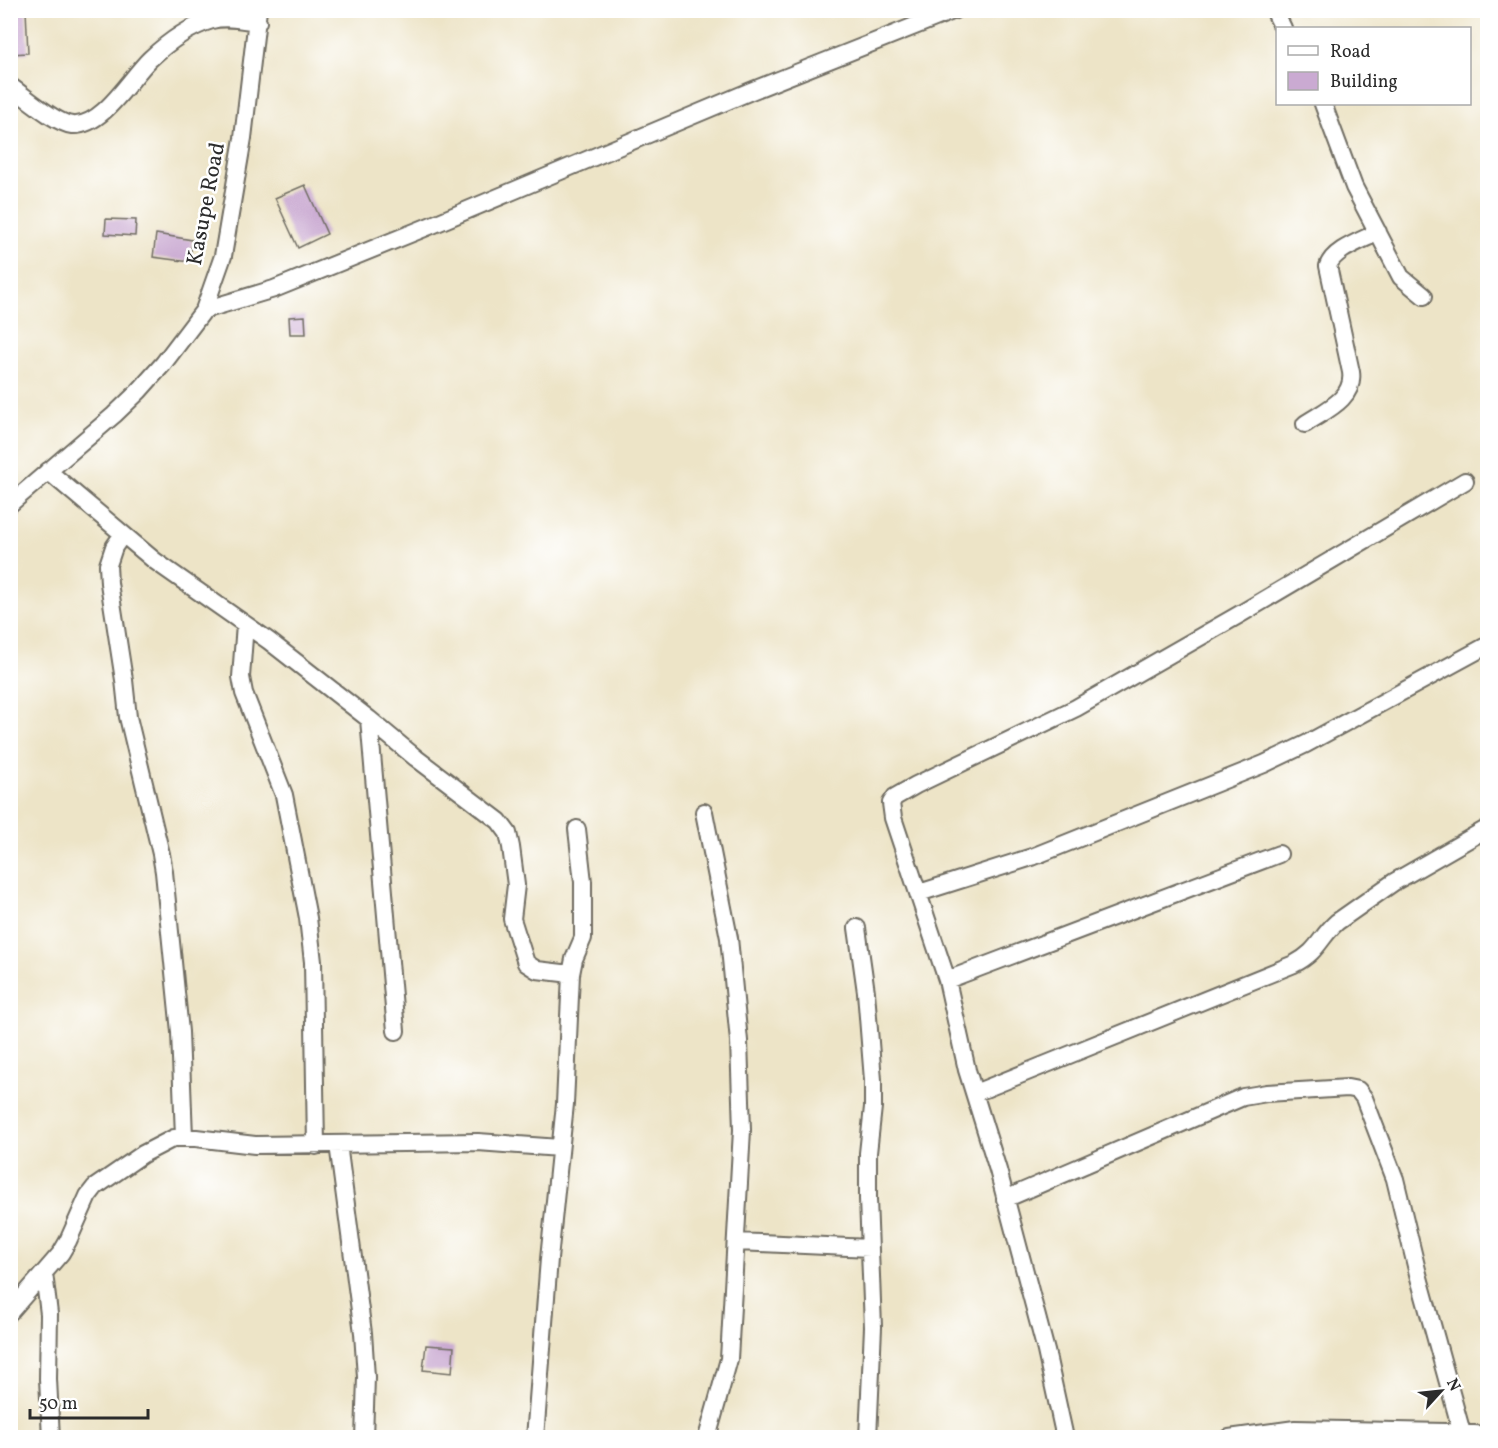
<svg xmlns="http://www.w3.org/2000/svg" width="1498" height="1448" font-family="Vollkorn,serif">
<rect width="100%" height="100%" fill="#fff"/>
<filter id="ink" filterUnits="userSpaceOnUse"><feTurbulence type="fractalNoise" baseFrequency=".0167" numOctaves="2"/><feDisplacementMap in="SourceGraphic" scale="12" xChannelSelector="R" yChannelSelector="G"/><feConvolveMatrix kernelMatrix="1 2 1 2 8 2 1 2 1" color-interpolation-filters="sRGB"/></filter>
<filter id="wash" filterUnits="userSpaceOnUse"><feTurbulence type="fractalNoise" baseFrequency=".008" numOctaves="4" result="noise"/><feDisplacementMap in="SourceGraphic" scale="24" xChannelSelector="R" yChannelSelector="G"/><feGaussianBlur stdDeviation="1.35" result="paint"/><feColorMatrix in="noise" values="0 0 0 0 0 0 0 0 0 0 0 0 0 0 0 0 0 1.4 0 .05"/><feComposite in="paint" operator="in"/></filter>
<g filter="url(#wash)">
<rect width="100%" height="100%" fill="#ede4c7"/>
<g id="blocks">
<path fill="#caaad2" d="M 10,10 L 26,10 L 28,53 L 10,54 Z
M 305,185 L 327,234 L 298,248 L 275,198 Z
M 106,219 L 136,220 L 135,236 L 105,234 Z
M 156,234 L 192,240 L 190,262 L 153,257 Z
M 305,316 L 306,334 L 290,334 L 289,317 Z
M 426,1345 L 454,1347 L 452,1373 L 423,1370 Z"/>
</g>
</g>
<g filter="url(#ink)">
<use href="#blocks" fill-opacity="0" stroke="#6f6c62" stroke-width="1.5"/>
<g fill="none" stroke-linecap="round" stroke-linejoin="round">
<defs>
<path id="minor" d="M 1274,10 L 1283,28
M 10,86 C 26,97 55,123 72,125 C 102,128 131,77 150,59 C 167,43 189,27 212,20 C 226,16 243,20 258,22
M 1323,104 L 1354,187 L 1401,277 L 1424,296
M 204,310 L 274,289 L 432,225 L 751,91 L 955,10
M 1305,424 C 1324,411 1355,399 1351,372 L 1328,266 C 1334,249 1362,241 1378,232
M 48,471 L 155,561 L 269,641 L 369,719 L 416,758 L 499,821 L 508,833 L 511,847 L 516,885 L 512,919 L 526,963 L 537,970 L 571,974
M 10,504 L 114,415 L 139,391 L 163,364 L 204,310 L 223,256 L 243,138 L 258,10
M 123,534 L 114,547 L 108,565 L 109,583 L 124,680 L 128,717 L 161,854 L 164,872 L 180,1032 L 184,1137
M 245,624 L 241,677 L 244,693 L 284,795 L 308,918 L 313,962 L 316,1146
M 369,719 L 396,1031
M 704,812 L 729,938 L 739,1041 L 742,1130 L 729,1359 L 707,1438
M 919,893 L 1032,857 L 1264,764 L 1306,744 L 1488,645
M 857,928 L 866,992 L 873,1080 L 873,1107 L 868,1153 L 868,1199 L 873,1327 L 868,1438
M 947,980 L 1279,854
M 975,1093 L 1294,964 C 1319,951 1319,938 1337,922 L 1394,882 L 1488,828
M 338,1144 L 363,1333 L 366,1377 L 364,1438
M 1005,1199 L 1243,1097 L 1267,1093 L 1348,1088 L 1358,1090 L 1364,1098 L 1395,1179 L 1418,1274 L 1462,1433
M 737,1242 L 870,1248
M 44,1273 L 49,1314 L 48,1379 L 51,1438
M 10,1312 L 61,1253 L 68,1241 L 88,1196 L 95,1187 L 143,1154 L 174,1138 L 196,1138 L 255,1145 L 478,1142 L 560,1148
M 535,1438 L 549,1259 L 565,1104 L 571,974 L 574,959 L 583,938 L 583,882 L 577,829
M 1065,1438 L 1046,1351 L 998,1170 L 967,1070 L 947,980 L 893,818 L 891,803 L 895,797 L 916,785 L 1076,708 L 1242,613 L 1465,481
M 1229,1438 L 1295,1429 L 1446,1432 L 1488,1435"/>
</defs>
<use href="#minor" stroke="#6f6c62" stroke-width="20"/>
<use href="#minor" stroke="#fff" stroke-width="16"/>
</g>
</g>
<g text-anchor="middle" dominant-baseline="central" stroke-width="5" stroke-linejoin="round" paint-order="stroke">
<g font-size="22" fill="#2b2b2b" stroke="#fff">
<text transform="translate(207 204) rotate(-79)">Kasupe Road</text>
</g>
</g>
<rect width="1498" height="1448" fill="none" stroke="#fff" stroke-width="36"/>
<rect x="1276" y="27" width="195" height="78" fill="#ffffff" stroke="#aaaaaa" stroke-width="1.5"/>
<rect x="1288" y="46" width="30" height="9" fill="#ffffff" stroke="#aaaaaa" stroke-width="1.5"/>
<text x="1330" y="57" font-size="18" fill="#2b2b2b">Road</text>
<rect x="1288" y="72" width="30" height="18" fill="#caaad2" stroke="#aaaaaa" stroke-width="1.5"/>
<text x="1330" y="87" font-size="18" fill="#2b2b2b">Building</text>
<g transform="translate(1441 1391) rotate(63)" stroke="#ffffff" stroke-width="4.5" paint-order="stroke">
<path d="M0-4.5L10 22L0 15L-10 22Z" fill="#2b2b2b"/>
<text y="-9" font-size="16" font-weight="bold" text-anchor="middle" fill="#2b2b2b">N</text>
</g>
<path d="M30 1409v9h118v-9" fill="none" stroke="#2b2b2b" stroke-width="3"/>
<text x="39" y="1409" font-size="18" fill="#2b2b2b" stroke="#ffffff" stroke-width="4.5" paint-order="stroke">50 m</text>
</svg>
